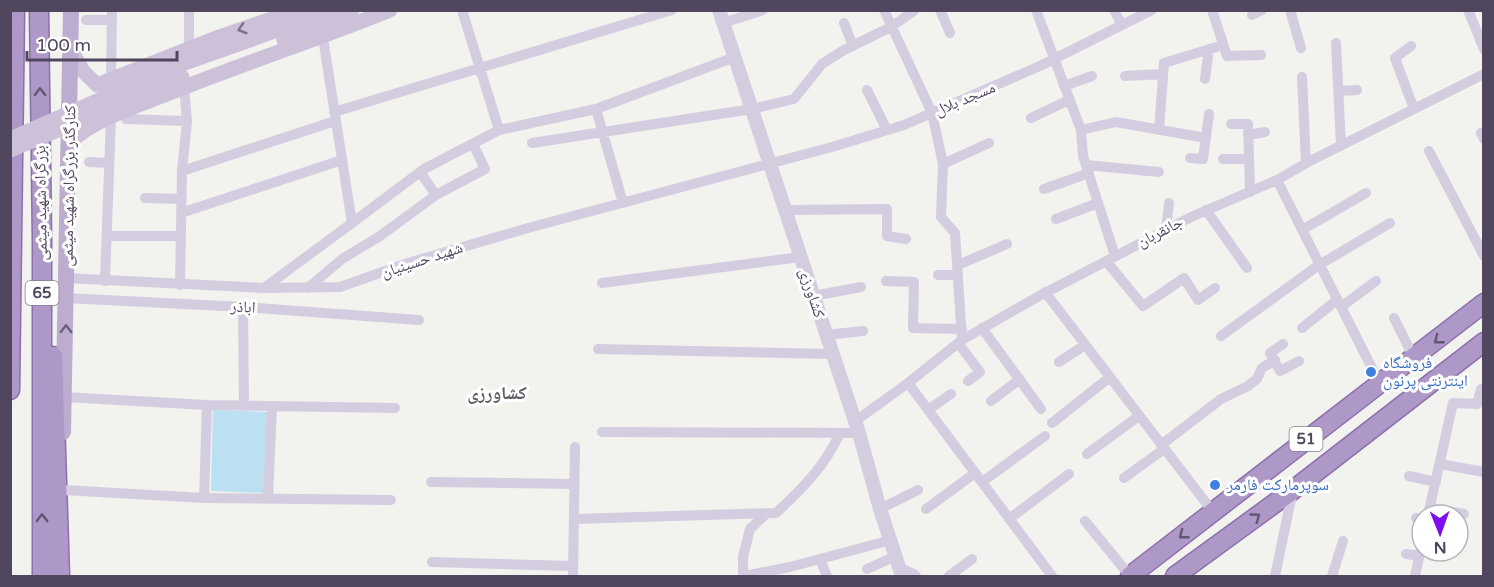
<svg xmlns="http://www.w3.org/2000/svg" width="1494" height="587" font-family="'Varela Round','Noto Naskh Arabic',sans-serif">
<rect width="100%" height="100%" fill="#f2f2ef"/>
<path fill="#bbe0f2" d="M 213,410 L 267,412 L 264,493 L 211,491 Z"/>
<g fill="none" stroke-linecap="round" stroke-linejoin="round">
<defs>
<path id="trunk" d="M 39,10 L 42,241 L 42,576
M 53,356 L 60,576
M 10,390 L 15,10
M 1130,576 L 1484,303
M 1175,576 L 1293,490 L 1484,342"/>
</defs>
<use href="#trunk" stroke="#8c6fad" stroke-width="21"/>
<path stroke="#d4cde0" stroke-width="10" d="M 189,10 L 189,48
M 462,10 L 499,130
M 884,10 L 932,113 L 943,164 L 941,217 L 955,233 L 962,340
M 940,10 L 950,33
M 1036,10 L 1081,130 L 1083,156 L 1115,256
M 1114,10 L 1122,25
M 1212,10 L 1227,56 L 1261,55
M 1290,10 L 1301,48
M 1468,10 L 1484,49
M 1252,15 L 1262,10
M 86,20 L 112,20
M 723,23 L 763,10
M 844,23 L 853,46
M 1336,43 L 1341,146
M 1411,46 L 1395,58 L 1414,109
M 1125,76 L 1163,74
M 1302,77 L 1306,163
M 111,79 L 112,10
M 1205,79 L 1209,49
M 1064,86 L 1092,76
M 867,90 L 887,130
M 1339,91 L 1357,90
M 596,109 L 735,57
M 334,112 L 672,10
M 1031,118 L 1069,100
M 126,119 L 187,121
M 1231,124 L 1248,124 L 1250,192
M 1081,130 L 1116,122 L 1206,138
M 1159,130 L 1164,63 L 1223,45
M 1481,133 L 1484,139
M 1248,135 L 1265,132
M 532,143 L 752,109 L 794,99 L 822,64 L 844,50 L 891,27 L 915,10
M 1429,151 L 1484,256
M 1190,158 L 1203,159 L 1209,114
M 1223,159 L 1249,159
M 89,162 L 109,163
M 943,164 L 989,143
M 1086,165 L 1159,172
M 182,171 L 335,121
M 420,172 L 436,195
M 1277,180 L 1379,382
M 1044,189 L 1089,173
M 145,198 L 181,199
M 785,210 L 887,209 L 887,236 L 906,239
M 1206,210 L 1247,268
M 181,213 L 342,160
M 1056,219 L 1098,203
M 352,223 L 424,169 L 499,130 L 596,109 L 623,203
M 1166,229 L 1169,203
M 1302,230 L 1366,193
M 112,236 L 181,236
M 1106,261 L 1143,306 L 1184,278 L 1198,300 L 1215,288
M 958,265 L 1007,244
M 938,275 L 958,275
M 66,278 L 264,288 L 340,287 L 408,263 L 528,228 L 832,147 L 904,125 L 1040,66 L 1152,10
M 105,281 L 111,116
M 886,281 L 914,282 L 913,328 L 962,329
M 602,283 L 800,257
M 180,285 L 182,171 L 187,121 L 184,87
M 264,288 L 352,223 L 323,38
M 308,288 L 342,259 L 380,236 L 436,195 L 485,169 L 473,144
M 1045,292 L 1213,512
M 813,296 L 861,287
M 66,298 L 243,307 L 419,320
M 243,307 L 244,406
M 1341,307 L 1376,281
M 1394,318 L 1414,358
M 982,328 L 1041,409
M 1302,328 L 1337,300
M 826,335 L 863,331
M 1221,336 L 1319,265 L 1390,223
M 958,343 L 980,372 L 968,381
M 1283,344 L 1270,353 L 1280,371 L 1299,361
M 598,349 L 832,354
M 1059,362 L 1085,345
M 908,383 L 1052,576
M 64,397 L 207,405 L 395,408
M 991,401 L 1020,379
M 928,410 L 951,394
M 854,422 L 908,383 L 962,340 L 1041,295 L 1191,217 L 1277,180 L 1310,161 L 1484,74
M 1052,423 L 1110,377
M 602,432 L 859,433
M 1161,445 L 1221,399 L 1248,386 L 1257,379 L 1262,368 L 1275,360
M 1087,454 L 1139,416
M 1440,464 L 1484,472
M 1409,476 L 1436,482
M 1124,478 L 1164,449
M 431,482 L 574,484
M 982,482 L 1045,436
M 63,490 L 204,498 L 391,500
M 204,498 L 207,405
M 268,498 L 272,406
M 1430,508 L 1464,514
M 880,509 L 918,490
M 926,509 L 975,473
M 1428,515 L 1453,403 L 1477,404 L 1481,389
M 1416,518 L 1422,520
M 574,519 L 776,513 C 802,489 825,466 840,433
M 1009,519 L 1069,474
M 1085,521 L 1130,576
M 1406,554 L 1419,556
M 820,559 L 827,576
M 432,562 L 573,566
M 899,568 L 914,574 L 916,576
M 867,569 L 896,556
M 573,576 L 575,447
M 743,576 L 743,557 L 750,529 L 765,515
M 744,576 L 790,567 L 891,540
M 949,576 L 972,559
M 1275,576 L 1293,490
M 1332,576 L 1343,541
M 1415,576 L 1422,544"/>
<path stroke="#d4cde0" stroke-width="14" d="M 719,10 L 859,433 L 880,509 L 902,576"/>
<path stroke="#ccc1d9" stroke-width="15" d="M 284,40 L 352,16
M 72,52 L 83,71 L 97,85 L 219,37 L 298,10
M 179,65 L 334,10
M 70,142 C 97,118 134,107 167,94 C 241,64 316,40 390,10"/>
<path stroke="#bcadd0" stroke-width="16" d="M 63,432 L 71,10"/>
<use href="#trunk" stroke="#ae98c8" stroke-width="18"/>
<path stroke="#ccc1d9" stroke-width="15" d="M 10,139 L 179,65
M 10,150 L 182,77"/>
</g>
<defs><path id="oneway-chevron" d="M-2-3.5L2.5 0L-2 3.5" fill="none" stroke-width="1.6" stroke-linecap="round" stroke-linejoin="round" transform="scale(1.5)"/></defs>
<use stroke="#7b7189" href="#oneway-chevron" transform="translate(242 29) rotate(162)"/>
<g stroke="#635673">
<use href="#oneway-chevron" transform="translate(40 92) rotate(-91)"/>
<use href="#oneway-chevron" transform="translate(1438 340) rotate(142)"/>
<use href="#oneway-chevron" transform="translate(1256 517) rotate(-36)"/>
<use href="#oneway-chevron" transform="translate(42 518) rotate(-90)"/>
<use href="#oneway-chevron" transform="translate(1183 535) rotate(142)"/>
</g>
<use stroke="#6b607a" href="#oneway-chevron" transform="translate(66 329) rotate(-89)"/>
<g fill="#3f7fe0" stroke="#fff" stroke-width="2">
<circle cx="1371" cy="372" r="6"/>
<circle cx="1215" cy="485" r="6"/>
</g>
<g text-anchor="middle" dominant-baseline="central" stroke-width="6" stroke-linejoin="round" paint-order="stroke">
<g fill="#fff" stroke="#847e8e" stroke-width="1.5">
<rect x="25.5" y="281" width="33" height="24" rx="4.5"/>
<rect x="1289.5" y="427" width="33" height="24" rx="4.5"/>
</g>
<g font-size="15" font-weight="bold" fill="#50465e">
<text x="42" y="293">65</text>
<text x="1306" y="439">51</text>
</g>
<g font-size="16" fill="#50465e" stroke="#fff">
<text transform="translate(965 99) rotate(-23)">مسجد بلال</text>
<text transform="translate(69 186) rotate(-89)">کنارگذر بزرگراه شهید میثمی</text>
<text transform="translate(41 203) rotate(-91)">بزرگراه شهید میثمی</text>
<text transform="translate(1160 232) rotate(-27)">جانقربان</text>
<text transform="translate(422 260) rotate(-18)">شهید حسینیان</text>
<text transform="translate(812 293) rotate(72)">کشاورزی</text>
<text transform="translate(243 307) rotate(3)">اباذر</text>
</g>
<g font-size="16" fill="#366cbe" stroke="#fff" text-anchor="start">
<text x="1383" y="363">فروشگاه<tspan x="1383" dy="18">اینترنتی پرنون</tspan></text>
<text x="1227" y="485">سوپرمارکت فارمر</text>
</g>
<g font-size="18" font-weight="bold" fill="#605b65" stroke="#fff">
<text x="497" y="393">کشاورزی</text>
</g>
</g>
<rect width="1494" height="587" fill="none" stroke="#50465e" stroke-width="24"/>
<g transform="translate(1440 533) rotate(179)"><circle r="28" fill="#ffffff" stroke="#b9b5bf" stroke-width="1.5"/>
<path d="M0-4.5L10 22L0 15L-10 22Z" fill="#7e0eed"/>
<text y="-9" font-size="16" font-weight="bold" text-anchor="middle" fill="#50465e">N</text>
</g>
<path d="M27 51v9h150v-9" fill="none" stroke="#50465e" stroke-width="3"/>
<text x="36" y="51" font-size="18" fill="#50465e" stroke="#ffffff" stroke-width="4.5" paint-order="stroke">100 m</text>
</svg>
